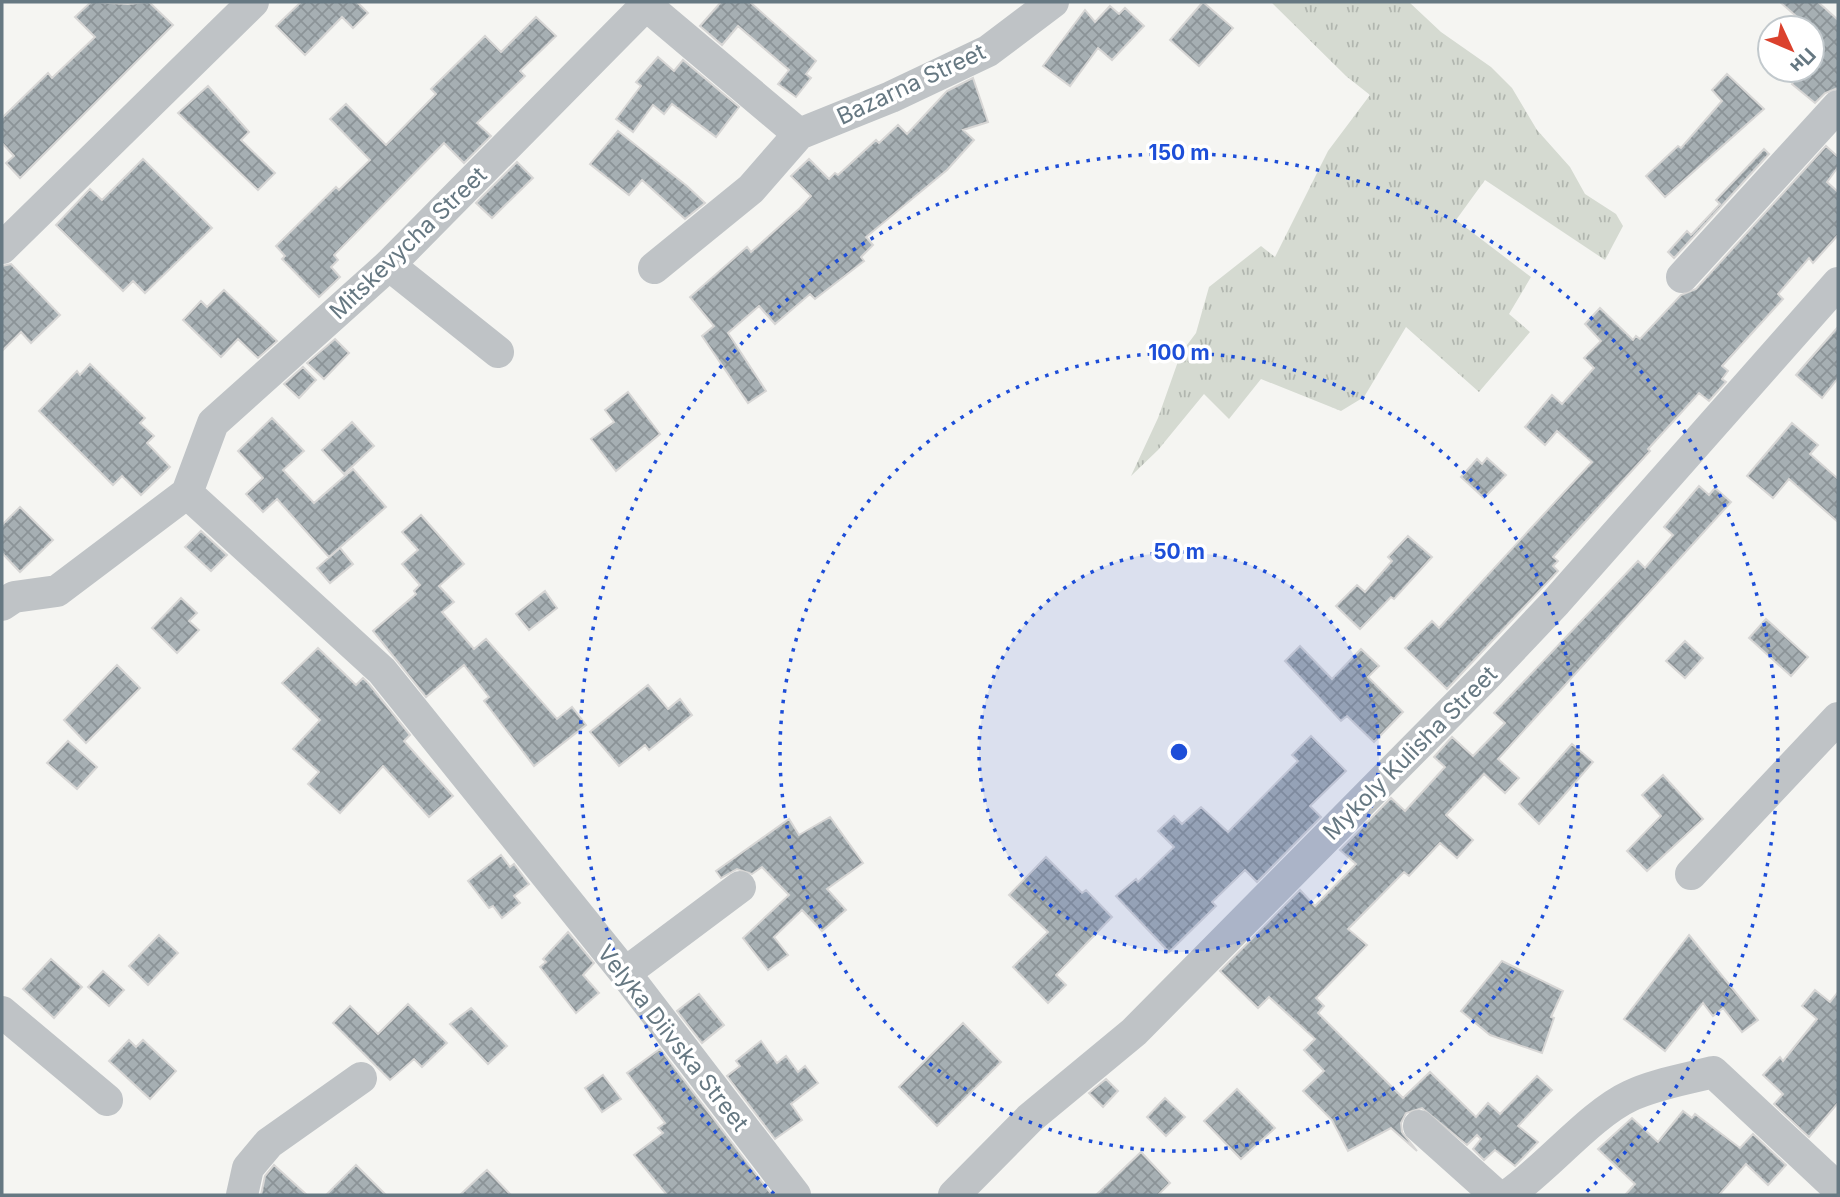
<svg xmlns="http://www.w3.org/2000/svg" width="1840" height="1197" font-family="Inter,sans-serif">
<defs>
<pattern id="grass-tufts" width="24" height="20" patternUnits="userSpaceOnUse" patternTransform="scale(1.75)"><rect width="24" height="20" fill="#d5dad1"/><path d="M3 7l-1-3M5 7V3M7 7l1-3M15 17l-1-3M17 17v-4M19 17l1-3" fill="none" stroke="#b1b6af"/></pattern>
<pattern id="building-cross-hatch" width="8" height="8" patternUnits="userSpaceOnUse" patternTransform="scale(1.75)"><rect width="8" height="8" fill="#a6afb3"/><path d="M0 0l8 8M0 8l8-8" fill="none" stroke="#8b9397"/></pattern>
</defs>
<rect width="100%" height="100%" fill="#f5f5f2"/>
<path fill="url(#grass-tufts)" d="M 1271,2 L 1409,2 L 1441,32 L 1491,67 L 1512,88 L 1537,130 L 1570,167 L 1585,194 L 1616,214 L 1623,226 L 1605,260 L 1485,180 L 1456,220 L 1531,277 L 1509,314 L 1530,332 L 1479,392 L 1406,327 L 1364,397 L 1341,411 L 1261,379 L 1229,419 L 1204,394 L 1158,450 L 1131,476 L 1158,418 L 1181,353 L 1196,333 L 1209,287 L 1261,246 L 1275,257 L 1328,151 L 1370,95 L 1346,76 Z"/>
<path fill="url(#building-cross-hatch)" stroke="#d7d6d5" stroke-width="2" d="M 91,2 L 128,4 L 149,2 L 173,25 L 20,178 L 6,163 L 14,156 L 2,143 L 2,118 L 48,73 L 52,78 L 95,37 L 75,17 Z
M 301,2 L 357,2 L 368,13 L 353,28 L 342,17 L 305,55 L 276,26 Z
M 721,2 L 750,2 L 816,61 L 806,74 L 811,78 L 796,97 L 778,84 L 789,70 L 738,26 L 722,45 L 700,26 Z
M 1203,2 L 1233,28 L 1199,66 L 1170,40 Z
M 1780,2 L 1818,2 L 1838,20 L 1838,88 L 1825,93 L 1815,103 L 1792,84 L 1803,70 L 1812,70 L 1812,59 L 1817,52 L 1812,47 L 1821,38 Z
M 1110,6 L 1119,14 L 1125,8 L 1144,26 L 1112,60 L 1098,48 L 1070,86 L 1043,66 L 1085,10 L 1095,22 Z
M 536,17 L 556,36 L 520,71 L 525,76 L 477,123 L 491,136 L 464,163 L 444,143 L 334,255 L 338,260 L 331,267 L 340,277 L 319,297 L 282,259 L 285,256 L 276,246 L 336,187 L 339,190 L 370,160 L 330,119 L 346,104 L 386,145 L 436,94 L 431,89 L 485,36 L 501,52 Z
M 658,57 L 674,71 L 683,60 L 739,107 L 716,137 L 672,104 L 664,114 L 653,105 L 633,132 L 616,119 L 641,86 L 636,82 Z
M 1727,74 L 1764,109 L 1665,197 L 1646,176 L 1678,146 L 1681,148 L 1722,101 L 1712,90 Z
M 973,78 L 988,122 L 963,130 L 974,140 L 947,170 L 866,237 L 873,245 L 861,257 L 864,261 L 815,299 L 810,294 L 775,324 L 759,306 L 728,333 L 766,391 L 748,403 L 702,336 L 714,326 L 690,297 L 747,247 L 751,252 L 800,208 L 811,196 L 791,176 L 809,159 L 829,179 L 835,173 L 838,175 L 876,140 L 879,143 L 898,125 L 907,134 L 947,91 Z
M 208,86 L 249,132 L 241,140 L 275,173 L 258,190 L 178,113 Z
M 618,131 L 687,186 L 705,203 L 685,219 L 642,180 L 629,195 L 590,164 Z
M 1826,146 L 1838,157 L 1838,167 L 1827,182 L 1838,192 L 1838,235 L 1813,263 L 1809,258 L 1778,294 L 1783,299 L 1722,366 L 1728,371 L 1722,379 L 1726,382 L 1709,401 L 1699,393 L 1648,449 L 1650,451 L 1553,557 L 1558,561 L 1553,566 L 1558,571 L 1447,689 L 1405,648 L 1432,621 L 1439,628 L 1592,462 L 1557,431 L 1545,445 L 1525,427 L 1552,395 L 1562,404 L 1594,368 L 1584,358 L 1601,341 L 1585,324 L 1600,308 L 1633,340 L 1636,336 L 1640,339 L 1681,295 L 1696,289 Z
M 1764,149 L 1769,154 L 1674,258 L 1668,252 L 1687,231 L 1691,235 L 1720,204 L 1716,200 Z
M 143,159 L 212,228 L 145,293 L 133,281 L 123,291 L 56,225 L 90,189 L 102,200 Z
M 517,162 L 533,178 L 492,218 L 476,203 Z
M 11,264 L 60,315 L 31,343 L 21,332 L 2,351 L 2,266 Z
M 224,290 L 277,341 L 258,358 L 238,339 L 221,357 L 183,320 L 201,301 L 207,307 Z
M 1838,327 L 1838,378 L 1822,398 L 1796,375 Z
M 335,339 L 349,353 L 324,379 L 307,363 Z
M 90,364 L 145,418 L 140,423 L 154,436 L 147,443 L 170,467 L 141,495 L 122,476 L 113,485 L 39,411 L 77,371 L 80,375 Z
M 303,367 L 316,380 L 299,398 L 284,384 Z
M 628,392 L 660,434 L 616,471 L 591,439 L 614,422 L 605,410 Z
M 272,418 L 304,451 L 283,470 L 314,503 L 353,469 L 386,507 L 329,557 L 277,499 L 263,512 L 246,494 L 263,478 L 238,451 Z
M 352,422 L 374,446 L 344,474 L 322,450 Z
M 1792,423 L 1818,445 L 1810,454 L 1838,479 L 1838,522 L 1789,479 L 1773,498 L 1747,476 Z
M 1487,458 L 1506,475 L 1484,498 L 1461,477 L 1477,459 L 1482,464 Z
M 1699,486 L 1709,495 L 1715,488 L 1731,502 L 1498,759 L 1519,778 L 1505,793 L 1484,774 L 1446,815 L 1473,840 L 1457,858 L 1440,843 L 1409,876 L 1404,872 L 1348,929 L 1367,945 L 1316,998 L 1324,1006 L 1318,1013 L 1403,1098 L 1430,1072 L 1476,1117 L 1488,1103 L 1500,1114 L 1537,1076 L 1552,1090 L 1518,1126 L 1538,1142 L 1515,1166 L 1495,1150 L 1484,1160 L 1473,1149 L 1481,1139 L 1477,1135 L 1467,1145 L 1422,1108 L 1406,1113 L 1401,1123 L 1402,1132 L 1417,1151 L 1391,1128 L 1348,1151 L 1332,1120 L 1303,1091 L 1324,1071 L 1304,1050 L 1315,1039 L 1269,997 L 1258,1008 L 1220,971 L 1300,890 L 1315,906 L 1356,864 L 1340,850 L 1391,798 L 1405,811 L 1445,767 L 1434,757 L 1452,737 L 1473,756 L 1505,723 L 1494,713 L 1638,561 L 1645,568 L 1673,535 L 1664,527 Z
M 20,507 L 53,540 L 20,572 L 2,553 L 2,525 Z
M 421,515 L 464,564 L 439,586 L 454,602 L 442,612 L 474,649 L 486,639 L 557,719 L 572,707 L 586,725 L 534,766 L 484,701 L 489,697 L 464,665 L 426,697 L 373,631 L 416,594 L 414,591 L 420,585 L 402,564 L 418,550 L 402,532 Z
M 201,531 L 227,555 L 211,571 L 185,547 Z
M 1408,536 L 1432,557 L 1394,599 L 1391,597 L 1360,629 L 1336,606 L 1357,585 L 1365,592 L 1392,561 L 1388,557 Z
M 340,548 L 353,564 L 330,583 L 317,568 Z
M 545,591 L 557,608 L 529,630 L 516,614 Z
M 181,598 L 197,613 L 189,621 L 199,630 L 177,653 L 152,628 Z
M 1766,619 L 1808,657 L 1791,676 L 1749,638 Z
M 1685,641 L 1703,658 L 1685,678 L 1666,661 Z
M 1300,646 L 1332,679 L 1361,649 L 1379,666 L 1368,677 L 1403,712 L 1374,742 L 1347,716 L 1341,721 L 1285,661 Z
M 318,648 L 356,685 L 363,678 L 369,684 L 410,735 L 404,741 L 453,796 L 429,817 L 383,766 L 340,813 L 308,784 L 319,772 L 293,749 L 320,720 L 282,683 Z
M 117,665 L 140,688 L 86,743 L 64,720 Z
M 648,685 L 668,709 L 680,699 L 692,715 L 649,750 L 645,745 L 619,766 L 590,732 Z
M 1311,736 L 1346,771 L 1310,806 L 1321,817 L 1257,882 L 1245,870 L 1212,902 L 1216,906 L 1169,952 L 1116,896 L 1136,879 L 1138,882 L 1174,847 L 1158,831 L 1174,816 L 1182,824 L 1201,807 L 1228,832 L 1298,761 L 1292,755 Z
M 68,741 L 97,767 L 77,789 L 47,763 Z
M 1572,744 L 1593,762 L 1539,824 L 1519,804 Z
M 1663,775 L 1703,819 L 1647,871 L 1627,851 L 1661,816 L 1642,795 Z
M 830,817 L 863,863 L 827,889 L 846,910 L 822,931 L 802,910 L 774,937 L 788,955 L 768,970 L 743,938 L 789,895 L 762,867 L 752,874 L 737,869 L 721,878 L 716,871 L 789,819 L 799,835 Z
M 501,855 L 510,867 L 514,864 L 529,884 L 514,896 L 520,903 L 502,918 L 493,906 L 489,908 L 468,881 Z
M 1046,857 L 1082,893 L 1086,890 L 1112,917 L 1056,975 L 1066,985 L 1048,1003 L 1013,967 L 1048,932 L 1009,895 Z
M 568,932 L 594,963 L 583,975 L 599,993 L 576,1013 L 540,967 L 546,962 L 543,959 Z
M 159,935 L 178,953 L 148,985 L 129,966 Z
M 1689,935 L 1758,1020 L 1742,1032 L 1723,1008 L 1713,1016 L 1703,1003 L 1665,1051 L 1624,1019 Z
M 51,959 L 82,987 L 54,1018 L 23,989 Z
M 1502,961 L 1563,991 L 1551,1017 L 1554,1018 L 1542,1053 L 1490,1035 L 1461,1011 Z
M 103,971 L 124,990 L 109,1006 L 88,987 Z
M 1815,990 L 1830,1002 L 1838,992 L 1838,1103 L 1809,1137 L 1774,1104 L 1783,1094 L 1763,1075 L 1780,1057 L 1783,1061 L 1817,1019 L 1802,1006 Z
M 699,994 L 724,1025 L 702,1043 L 677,1011 Z
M 408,1004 L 447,1043 L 422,1067 L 414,1059 L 390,1080 L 333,1023 L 350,1006 L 378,1034 Z
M 471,1008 L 507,1046 L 488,1064 L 450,1024 Z
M 963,1023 L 1001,1062 L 937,1126 L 899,1087 Z
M 129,1040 L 136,1047 L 143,1040 L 176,1071 L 150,1099 L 109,1061 Z
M 761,1041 L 777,1063 L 786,1056 L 798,1072 L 805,1066 L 818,1083 L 791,1104 L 802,1120 L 775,1139 L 727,1076 L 740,1066 L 736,1061 Z
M 660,1049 L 772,1195 L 667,1195 L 634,1155 L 663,1133 L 658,1128 L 665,1123 L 627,1073 Z
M 603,1075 L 621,1099 L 602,1112 L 585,1088 Z
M 1106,1079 L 1118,1091 L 1103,1107 L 1089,1093 Z
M 1237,1089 L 1275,1128 L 1241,1159 L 1204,1121 Z
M 1165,1098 L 1185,1117 L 1166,1136 L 1147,1117 Z
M 1683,1111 L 1692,1118 L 1695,1114 L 1740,1148 L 1753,1134 L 1786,1165 L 1768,1185 L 1746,1164 L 1719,1195 L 1625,1195 L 1635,1184 L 1598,1149 L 1632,1118 L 1658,1142 Z
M 1141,1152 L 1170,1183 L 1158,1195 L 1096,1195 Z
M 274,1165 L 307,1195 L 261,1195 L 265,1176 Z
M 356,1165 L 386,1195 L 326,1195 Z
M 487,1170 L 511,1195 L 460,1195 L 479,1177 Z"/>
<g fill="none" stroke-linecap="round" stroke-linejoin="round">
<path stroke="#bfc3c6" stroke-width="32" d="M 646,5 L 799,134
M 2,248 L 253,2
M 389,265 L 498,352
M 654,268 L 751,189 L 799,134 L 891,97 L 988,51 L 1053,2
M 1682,277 L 1838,106
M 187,493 L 382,671 L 625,973 L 795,1195
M 2,605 L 14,597 L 57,591 L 187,493 L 213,423 L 389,265 L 649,2
M 1691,874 L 1838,718
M 625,973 L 740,887
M 2,1012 L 107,1100
M 1419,1126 L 1496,1195
M 242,1195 L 248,1168 L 269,1143 L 361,1078
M 954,1195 L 1030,1118 L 1134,1032 L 1486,676 L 1556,602 L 1838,283
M 1508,1195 C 1547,1168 1591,1114 1630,1096 C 1655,1084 1687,1079 1713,1072 L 1832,1183"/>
</g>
<circle cx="1179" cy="752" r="200" fill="#1d4ed8" fill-opacity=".12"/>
<g fill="none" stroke="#1d4ed8" stroke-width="3.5" stroke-dasharray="3.5 7">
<circle cx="1179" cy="752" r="200"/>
<circle cx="1179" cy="752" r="399"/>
<path d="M774 1194A599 599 0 1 1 1584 1194"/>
</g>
<g text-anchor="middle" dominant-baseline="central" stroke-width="7" stroke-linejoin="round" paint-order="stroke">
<g font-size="23" fill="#667882" stroke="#fff">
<text transform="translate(911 84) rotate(-25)">Bazarna Street</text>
<text transform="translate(408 243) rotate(-44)">Mitskevycha Street</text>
<text transform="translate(1410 753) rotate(-45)">Mykoly Kulisha Street</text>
<text transform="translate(673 1038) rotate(52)">Velyka Diivska Street</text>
</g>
</g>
<circle cx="1179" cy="752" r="10" fill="#1d4ed8" stroke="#fff" stroke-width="3.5"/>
<g font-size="21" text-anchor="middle" font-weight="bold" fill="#1d4ed8" stroke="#fff" stroke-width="7" stroke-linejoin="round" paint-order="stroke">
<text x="1179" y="160">150 m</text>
<text x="1179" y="360">100 m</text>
<text x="1179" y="559">50 m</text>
</g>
<rect width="1840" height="1197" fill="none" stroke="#667882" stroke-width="7"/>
<g transform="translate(1791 49) rotate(134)"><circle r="33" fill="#ffffff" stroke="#c2c9cd" stroke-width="2"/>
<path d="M0-5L12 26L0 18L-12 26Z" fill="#db412d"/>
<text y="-10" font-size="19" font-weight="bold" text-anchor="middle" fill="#667882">Пн</text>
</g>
</svg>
